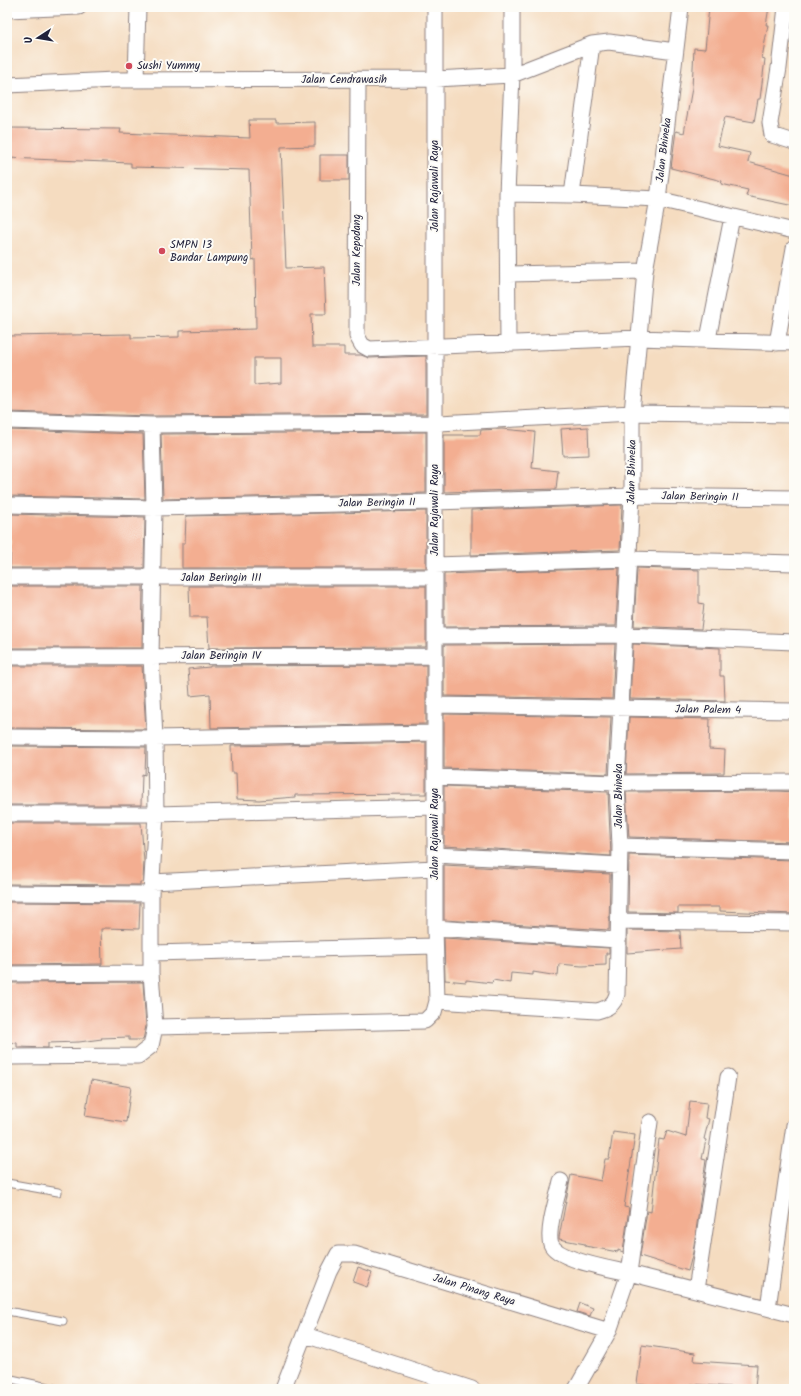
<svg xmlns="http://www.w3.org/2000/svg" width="801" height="1396" font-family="Kalam,sans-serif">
<rect width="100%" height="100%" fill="#fdfcf7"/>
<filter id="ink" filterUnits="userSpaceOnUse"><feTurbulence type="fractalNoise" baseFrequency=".025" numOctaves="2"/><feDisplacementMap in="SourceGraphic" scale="8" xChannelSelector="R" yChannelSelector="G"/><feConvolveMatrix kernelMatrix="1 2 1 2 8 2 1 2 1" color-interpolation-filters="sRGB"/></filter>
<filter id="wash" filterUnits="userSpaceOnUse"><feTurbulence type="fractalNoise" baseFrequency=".012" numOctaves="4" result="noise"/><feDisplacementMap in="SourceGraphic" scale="16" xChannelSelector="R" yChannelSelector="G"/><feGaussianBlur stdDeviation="0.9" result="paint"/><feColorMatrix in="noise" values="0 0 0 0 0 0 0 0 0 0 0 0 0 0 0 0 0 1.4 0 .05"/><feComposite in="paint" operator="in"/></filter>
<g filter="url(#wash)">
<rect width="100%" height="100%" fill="#f5dcc0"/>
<g id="blocks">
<path fill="#f3ae91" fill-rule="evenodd" d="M 709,7 L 769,7 L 766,25 L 768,25 L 762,58 L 765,59 L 760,99 L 758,99 L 754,122 L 725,117 L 718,146 L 750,153 L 748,162 L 794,175 L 794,206 L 746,196 L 748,190 L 721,184 L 722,181 L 671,168 L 676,131 L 684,133 L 692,88 L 694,48 L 705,49 Z
M 249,120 L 276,120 L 276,123 L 315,122 L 315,146 L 281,147 L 286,268 L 324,267 L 326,314 L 311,314 L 312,347 L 344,347 L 344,355 L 361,355 L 369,358 L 426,356 L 426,414 L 152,416 L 7,412 L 7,336 L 131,334 L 131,338 L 179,337 L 179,331 L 256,329 L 255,259 L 252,260 L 249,170 L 131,167 L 131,163 L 7,158 L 7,128 L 121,129 L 120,133 L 250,138 ZM 254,358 L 281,358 L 281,383 L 254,385 Z
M 320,155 L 349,155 L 349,180 L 320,180 Z
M 588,427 L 589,455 L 563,456 L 561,429 Z
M 502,429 L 535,432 L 532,468 L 558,471 L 556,489 L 444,492 L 444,435 L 480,435 L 481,430 Z
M 7,430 L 143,434 L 145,499 L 7,496 Z
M 426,432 L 426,493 L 163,499 L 161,434 Z
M 622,505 L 620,550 L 471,555 L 471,510 Z
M 426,511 L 426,568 L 182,568 L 182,543 L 185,543 L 186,516 Z
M 8,514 L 145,517 L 144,568 L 10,568 L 11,539 L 7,539 Z
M 619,568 L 616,626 L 444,627 L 444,574 Z
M 637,568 L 699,570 L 699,603 L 704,604 L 701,629 L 634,626 Z
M 9,586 L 143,586 L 142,648 L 7,648 L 7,591 L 9,591 Z
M 189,586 L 426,586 L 426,647 L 209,648 L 207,617 L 190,617 Z
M 615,644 L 612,699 L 444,696 L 444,645 Z
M 633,644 L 720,648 L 720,676 L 724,676 L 725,701 L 630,699 Z
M 426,665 L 426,724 L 211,728 L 210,694 L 190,696 L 188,669 L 210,667 L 210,666 Z
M 7,666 L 142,666 L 146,729 L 9,728 Z
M 444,714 L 611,717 L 608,774 L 444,768 Z
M 629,717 L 710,719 L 709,749 L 725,750 L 724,773 L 626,774 Z
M 426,742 L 426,794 L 295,795 L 295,797 L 259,800 L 237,799 L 236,773 L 232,773 L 231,746 Z
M 10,746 L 146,747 L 145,775 L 142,774 L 141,805 L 7,805 L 8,748 Z
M 444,786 L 608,792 L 611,856 L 444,846 Z
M 778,791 L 794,792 L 794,842 L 629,837 L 626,792 Z
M 7,823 L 141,823 L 144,861 L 143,882 L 140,882 L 140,885 L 7,884 Z
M 629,855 L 794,860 L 794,914 L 720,911 L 720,907 L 678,907 L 678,913 L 628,912 Z
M 444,865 L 610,874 L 609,930 L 444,920 Z
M 7,902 L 140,903 L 139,929 L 104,928 L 104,929 L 101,929 L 102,964 L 7,965 Z
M 627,930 L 680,931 L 681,949 L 627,953 Z
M 444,938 L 609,948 L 609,953 L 606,953 L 606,965 L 582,966 L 559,964 L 558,976 L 533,972 L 533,975 L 511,973 L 510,983 L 493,980 L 492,983 L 466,980 L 466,982 L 445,980 Z
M 143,982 L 146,1026 L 143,1040 L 129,1040 L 129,1037 L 101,1038 L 102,1039 L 79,1042 L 48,1043 L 48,1048 L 17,1047 L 17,1043 L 7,1042 L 7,983 Z
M 91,1080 L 131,1087 L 126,1122 L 85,1116 Z
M 690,1101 L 707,1103 L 705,1118 L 709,1119 L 704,1139 L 706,1140 L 702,1159 L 706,1160 L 693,1252 L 688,1271 L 640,1256 L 647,1211 L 651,1212 L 659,1139 L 664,1140 L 667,1131 L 686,1137 Z
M 613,1132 L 635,1135 L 624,1207 L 629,1208 L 623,1252 L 618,1250 L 618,1252 L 585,1246 L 585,1244 L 559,1239 L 559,1237 L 571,1175 L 601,1181 L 605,1159 L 609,1159 Z
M 358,1267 L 372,1272 L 367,1287 L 353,1282 Z
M 580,1303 L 593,1308 L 590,1316 L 577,1312 Z
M 642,1345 L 695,1353 L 694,1361 L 757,1365 L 755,1389 L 691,1384 L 690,1389 L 656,1389 L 657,1387 L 637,1384 Z"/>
</g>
</g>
<g filter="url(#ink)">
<use href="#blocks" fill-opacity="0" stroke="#8c7f7e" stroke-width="1"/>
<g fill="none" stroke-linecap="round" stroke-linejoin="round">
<defs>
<path id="service" d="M 7,1183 L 58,1192
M 7,1311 L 63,1321
M 7,1378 L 57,1389"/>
<path id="minor" d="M 786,7 L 779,68 L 770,123 L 772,135 L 794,142
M 7,10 L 79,7
M 136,80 L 138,7
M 358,80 L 357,336 L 362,345 L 369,349 L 639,338 L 794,343
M 7,85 L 115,80 L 435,79 L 512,75 L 592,44 L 609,42 L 675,51
M 507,194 L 572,195 L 658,199 L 794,231
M 572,195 L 592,44
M 509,274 L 645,271
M 708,339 L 732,217
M 777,343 L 794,248
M 508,344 L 507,194 L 512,75 L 512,7
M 7,421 L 152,425 L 439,423 L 632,413 L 794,415
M 7,505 L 154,508 L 435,502 L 632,496 L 794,498
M 435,565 L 629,559 L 794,563
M 7,577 L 435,577
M 435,636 L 626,635 L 794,642
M 7,657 L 435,656
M 435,705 L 794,711
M 7,737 L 155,738 L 435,733
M 435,777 L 617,783 L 794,782
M 7,814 L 156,814 L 435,807
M 620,846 L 794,851
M 435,855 L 619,865
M 152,882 L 435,868
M 7,893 L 151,894
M 619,921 L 794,923
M 435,928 L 617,940
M 152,953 L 435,946
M 7,974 L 151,973
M 437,1001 L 597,1011 C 608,1008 614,1005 617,994 L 620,846 L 617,783 L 632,496 L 632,413 L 645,271 L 658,199 L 681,7
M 155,1027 L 425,1021 L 434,1012 L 437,1001 L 435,928 L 435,7
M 7,1057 L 138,1056 L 151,1046 L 155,1027 L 151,973 L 151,894 L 156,814 L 155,738 L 151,656 L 154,508 L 152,425
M 561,1181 C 558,1195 546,1231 551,1244 C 557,1260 612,1269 629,1273 L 650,1122
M 696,1290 L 728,1077
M 768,1308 L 794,1125
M 305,1335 L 472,1389
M 283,1389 L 329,1271 L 338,1254 L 354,1254 L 609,1331
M 576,1389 L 609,1331 L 629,1273 L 794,1315"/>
</defs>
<use href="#service" stroke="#8c7f7e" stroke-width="9"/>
<use href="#minor" stroke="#8c7f7e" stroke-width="17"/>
<use href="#service" stroke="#fff" stroke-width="7"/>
<use href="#minor" stroke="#fff" stroke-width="15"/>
</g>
</g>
<g fill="#d1495b" stroke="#fdfcf7" stroke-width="1.5">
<circle cx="129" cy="66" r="4"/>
<circle cx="162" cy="251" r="4"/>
</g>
<g text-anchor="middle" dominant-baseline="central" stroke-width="4" stroke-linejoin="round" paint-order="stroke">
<g font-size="11" fill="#22223b" stroke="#fdfcf7" text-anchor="start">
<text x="137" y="66">Sushi Yummy</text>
<text x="170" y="245">SMPN 13<tspan x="170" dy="13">Bandar Lampung</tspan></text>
</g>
<g font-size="11" fill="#22223b" stroke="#fdfcf7">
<text x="344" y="80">Jalan Cendrawasih</text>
<text transform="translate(664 150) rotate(-83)">Jalan Bhineka</text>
<text transform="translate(435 186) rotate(-90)">Jalan Rajawali Raya</text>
<text transform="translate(357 250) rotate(-90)">Jalan Kepodang</text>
<text transform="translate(632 472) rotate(-89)">Jalan Bhineka</text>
<text transform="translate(700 497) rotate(1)">Jalan Beringin II</text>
<text transform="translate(377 503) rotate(-1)">Jalan Beringin II</text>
<text transform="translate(435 510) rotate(-90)">Jalan Rajawali Raya</text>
<text x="221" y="578">Jalan Beringin III</text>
<text x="221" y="656">Jalan Beringin IV</text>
<text transform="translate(708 710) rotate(1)">Jalan Palem 4</text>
<text transform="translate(619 796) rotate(-90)">Jalan Bhineka</text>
<text transform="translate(435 834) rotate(-90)">Jalan Rajawali Raya</text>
<text transform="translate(474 1290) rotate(17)">Jalan Pinang Raya</text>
</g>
</g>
<rect width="801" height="1396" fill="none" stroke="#fdfcf7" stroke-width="24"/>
<g transform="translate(38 38) rotate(258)" stroke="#fdfcf7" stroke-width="3" paint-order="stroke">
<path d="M0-3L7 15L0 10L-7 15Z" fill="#22223b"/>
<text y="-6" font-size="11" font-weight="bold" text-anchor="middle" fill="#22223b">U</text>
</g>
</svg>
